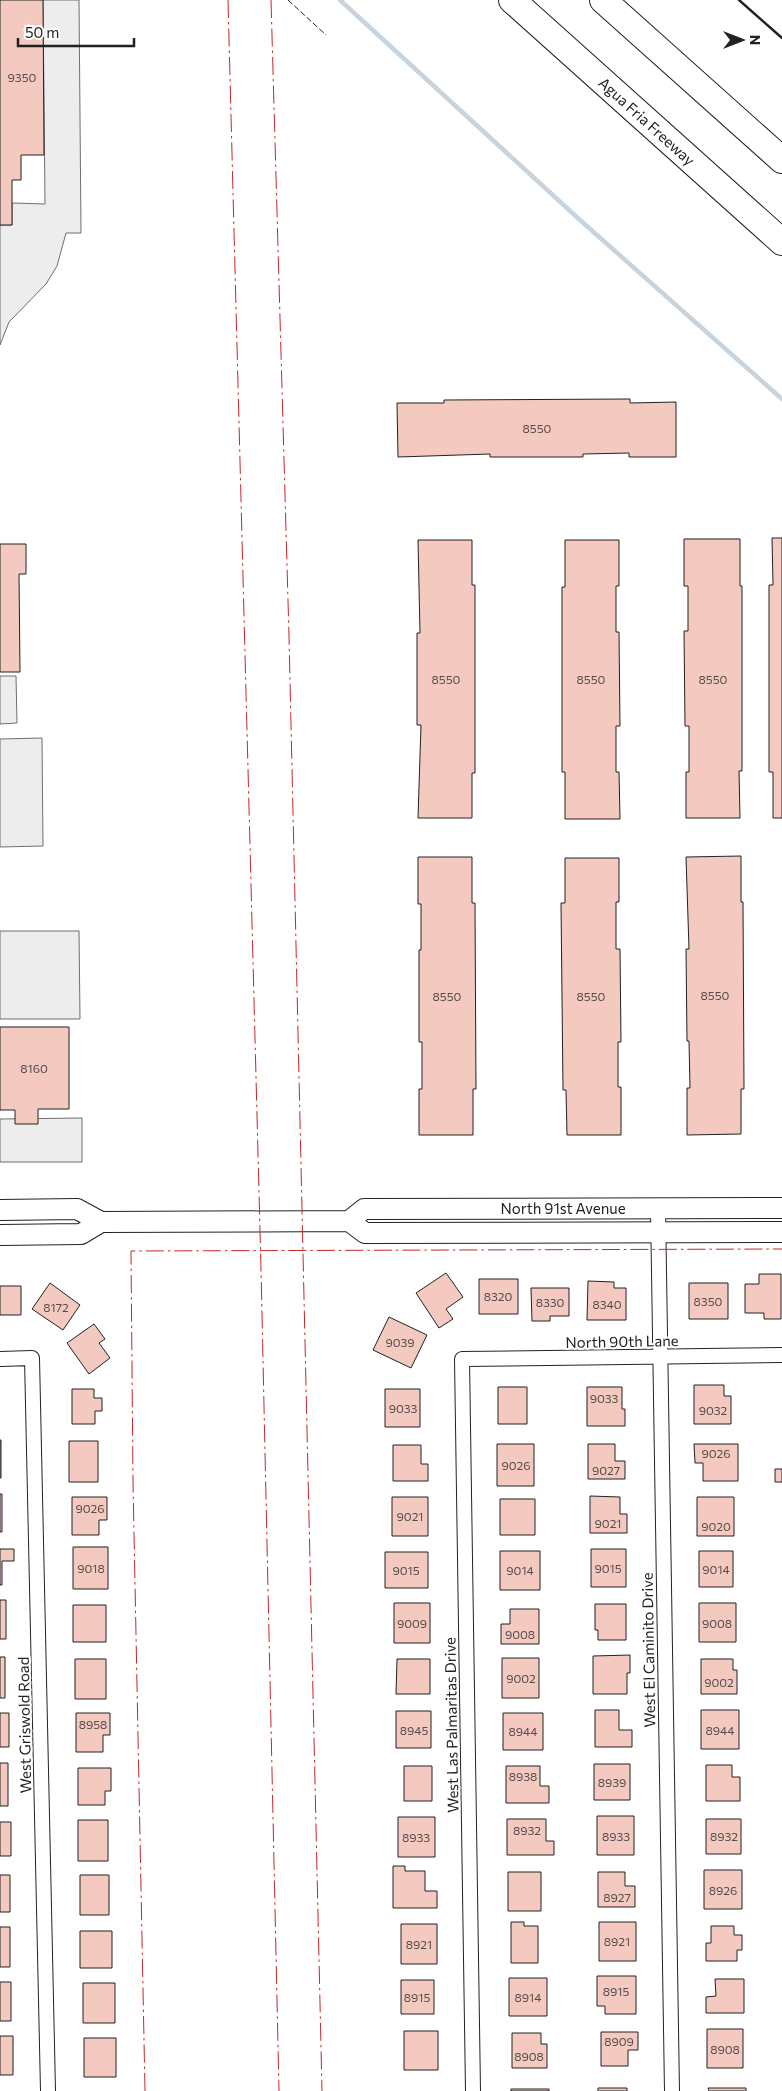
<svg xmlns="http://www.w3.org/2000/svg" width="782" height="2091" font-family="Commissioner,sans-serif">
<rect width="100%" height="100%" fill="#fff"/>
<path fill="#ededed" stroke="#6f6f6f" d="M 43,0 L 79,0 L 81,233 L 66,233 L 57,266 L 46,284 L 9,322 L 0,345 L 0,225 L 12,225 L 12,203 L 45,204 Z
M 0,676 L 16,676 L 17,723 L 0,724 Z
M 42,738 L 43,846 L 0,847 L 0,739 Z
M 0,931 L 79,931 L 80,1019 L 0,1019 Z
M 82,1118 L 82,1162 L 0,1162 L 0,1119 Z"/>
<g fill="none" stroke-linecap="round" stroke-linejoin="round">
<path stroke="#c7d3dd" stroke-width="4.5" d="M 340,0 L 580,220 L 782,399"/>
</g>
<path fill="#f3c9c0" stroke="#222" d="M 0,0 L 43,0 L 44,155 L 21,155 L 21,180 L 12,180 L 12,225 L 0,225 Z
M 630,399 L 630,403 L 676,402 L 676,457 L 629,457 L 629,453 L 583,454 L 583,457 L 490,457 L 490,454 L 398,457 L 397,403 L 444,403 L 444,400 Z
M 772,538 L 782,538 L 782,818 L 773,818 L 773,772 L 769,772 L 769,585 L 773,585 Z
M 684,539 L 740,539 L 740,586 L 742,586 L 742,771 L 739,771 L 740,818 L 686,818 L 686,772 L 689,772 L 689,726 L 685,726 L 684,631 L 688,631 L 688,586 L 684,586 Z
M 418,540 L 472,540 L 472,585 L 475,585 L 475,773 L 472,773 L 472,818 L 418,818 L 421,725 L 417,725 L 417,633 L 420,633 Z
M 565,540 L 619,540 L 619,586 L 616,586 L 616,632 L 619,632 L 620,726 L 616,726 L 616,772 L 619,772 L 620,819 L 565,819 L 565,772 L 562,772 L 562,587 L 565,587 Z
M 0,544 L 26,544 L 26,574 L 19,574 L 20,672 L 0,672 Z
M 741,856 L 741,902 L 743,902 L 744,1089 L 741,1089 L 741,1134 L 687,1135 L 687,1088 L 690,1088 L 689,1041 L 687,1041 L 686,949 L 689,949 L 686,857 Z
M 418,857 L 472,857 L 472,903 L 475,903 L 476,1089 L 473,1089 L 473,1135 L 419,1135 L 419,1089 L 422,1089 L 422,1042 L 419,1042 L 419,950 L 421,950 L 421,904 L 418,904 Z
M 565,858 L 619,858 L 619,902 L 616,902 L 616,949 L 620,949 L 621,1042 L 618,1042 L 618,1087 L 621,1087 L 621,1135 L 567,1135 L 566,1090 L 563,1090 L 561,903 L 565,903 Z
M 0,1027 L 69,1027 L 69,1109 L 38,1109 L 38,1124 L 15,1124 L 15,1110 L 0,1110 Z
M 446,1273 L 463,1297 L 446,1309 L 453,1319 L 439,1328 L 416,1293 Z
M 759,1274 L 781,1274 L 781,1319 L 764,1319 L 764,1313 L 745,1313 L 745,1284 L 759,1284 Z
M 479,1279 L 518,1279 L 518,1314 L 479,1314 Z
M 588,1281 L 614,1282 L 614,1288 L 626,1288 L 626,1320 L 587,1320 Z
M 50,1283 L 80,1305 L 63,1330 L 32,1309 Z
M 689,1283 L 728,1283 L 728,1319 L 689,1319 Z
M 0,1286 L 21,1286 L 21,1315 L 0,1315 Z
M 531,1288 L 569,1288 L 569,1316 L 550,1316 L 550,1321 L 532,1321 Z
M 389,1317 L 427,1335 L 411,1368 L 373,1350 Z
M 94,1324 L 105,1339 L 99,1343 L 110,1358 L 89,1374 L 67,1343 Z
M 694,1385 L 724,1385 L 724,1396 L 731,1396 L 731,1424 L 694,1424 Z
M 498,1387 L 527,1387 L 527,1424 L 498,1424 Z
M 587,1387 L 622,1387 L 622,1409 L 625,1409 L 625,1426 L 587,1426 Z
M 72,1389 L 94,1389 L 94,1398 L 102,1398 L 102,1411 L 95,1411 L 95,1424 L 72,1424 Z
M 385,1389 L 420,1389 L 420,1427 L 385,1427 Z
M 0,1440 L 1,1440 L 1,1478 L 0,1478 Z
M 69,1441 L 98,1441 L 98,1482 L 69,1482 Z
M 497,1444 L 534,1444 L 534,1486 L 497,1486 Z
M 588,1444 L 615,1444 L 615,1461 L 625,1461 L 625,1479 L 588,1479 Z
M 694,1444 L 738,1444 L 738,1481 L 703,1481 L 703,1463 L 695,1463 Z
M 393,1445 L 421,1445 L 421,1464 L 428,1464 L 428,1481 L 393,1481 Z
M 775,1469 L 782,1469 L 782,1482 L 775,1482 Z
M 0,1494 L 2,1494 L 2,1532 L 0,1532 Z
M 590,1496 L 620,1497 L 620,1514 L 627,1514 L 627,1533 L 590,1533 Z
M 72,1497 L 107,1497 L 107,1520 L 99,1520 L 99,1535 L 72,1535 Z
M 392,1497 L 428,1497 L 428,1536 L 392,1536 Z
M 697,1497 L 734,1497 L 734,1536 L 697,1536 Z
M 500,1499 L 535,1499 L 535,1535 L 500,1535 Z
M 73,1547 L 108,1547 L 108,1589 L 73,1589 Z
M 0,1549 L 14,1549 L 14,1561 L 2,1561 L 2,1585 L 0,1585 Z
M 591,1549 L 626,1549 L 626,1587 L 591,1587 Z
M 500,1551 L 540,1551 L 540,1590 L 500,1590 Z
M 699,1551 L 733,1551 L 733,1587 L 699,1587 Z
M 385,1552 L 428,1552 L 428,1588 L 385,1588 Z
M 0,1600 L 6,1600 L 6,1639 L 0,1639 Z
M 394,1603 L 430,1603 L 430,1643 L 394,1643 Z
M 699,1603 L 736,1603 L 736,1642 L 699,1642 Z
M 595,1604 L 626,1604 L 626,1640 L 598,1640 L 598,1630 L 595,1630 Z
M 73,1605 L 106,1605 L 106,1642 L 73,1642 Z
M 510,1609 L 539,1609 L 539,1644 L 501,1644 L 501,1624 L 510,1624 Z
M 630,1655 L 630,1673 L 627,1673 L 627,1694 L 593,1694 L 593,1656 Z
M 0,1657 L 5,1657 L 5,1698 L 0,1698 Z
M 502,1658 L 539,1658 L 539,1698 L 502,1698 Z
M 75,1659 L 106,1659 L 106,1699 L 75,1699 Z
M 397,1659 L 430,1659 L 430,1694 L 396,1694 Z
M 701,1659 L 733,1659 L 733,1670 L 737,1670 L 737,1694 L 701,1694 Z
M 595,1710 L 619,1710 L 619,1730 L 632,1730 L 632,1747 L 595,1747 Z
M 701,1710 L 739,1710 L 739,1749 L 701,1749 Z
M 396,1711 L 431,1711 L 431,1748 L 396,1748 Z
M 0,1713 L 9,1713 L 9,1747 L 0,1747 Z
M 76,1713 L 110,1713 L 110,1735 L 103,1735 L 103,1752 L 76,1752 Z
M 503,1713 L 543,1713 L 543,1750 L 503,1750 Z
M 0,1763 L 8,1763 L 8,1806 L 0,1806 Z
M 594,1764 L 630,1764 L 630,1800 L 594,1800 Z
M 706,1765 L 732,1765 L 732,1777 L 740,1777 L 740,1801 L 706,1801 Z
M 404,1766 L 432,1766 L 432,1801 L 404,1801 Z
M 506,1766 L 540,1766 L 540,1786 L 549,1786 L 549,1803 L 506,1803 Z
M 78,1768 L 111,1768 L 111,1791 L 105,1791 L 105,1805 L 78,1805 Z
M 597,1816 L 634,1816 L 634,1855 L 597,1855 Z
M 398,1817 L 435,1817 L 435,1857 L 398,1857 Z
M 507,1819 L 546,1819 L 546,1841 L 554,1841 L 554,1855 L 507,1855 Z
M 706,1819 L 741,1819 L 741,1854 L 706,1854 Z
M 78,1820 L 108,1820 L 108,1861 L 78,1861 Z
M 0,1822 L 11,1822 L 11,1856 L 0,1856 Z
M 393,1866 L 405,1866 L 405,1871 L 425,1871 L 425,1891 L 437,1891 L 437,1908 L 393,1908 Z
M 704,1870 L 742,1870 L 742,1909 L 704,1909 Z
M 508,1872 L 541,1872 L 541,1911 L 508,1911 Z
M 598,1872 L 625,1872 L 625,1886 L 635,1886 L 635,1907 L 598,1907 Z
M 0,1875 L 10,1875 L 10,1912 L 0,1912 Z
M 80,1875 L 109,1875 L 109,1915 L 80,1915 Z
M 511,1922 L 524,1922 L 524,1926 L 538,1926 L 538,1963 L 511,1963 Z
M 599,1922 L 636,1922 L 636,1961 L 599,1961 Z
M 401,1924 L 437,1924 L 437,1964 L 401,1964 Z
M 711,1926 L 734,1926 L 734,1935 L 742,1935 L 742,1950 L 737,1950 L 737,1961 L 706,1961 L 706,1943 L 711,1943 Z
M 0,1927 L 10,1927 L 10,1967 L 0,1967 Z
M 80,1931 L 112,1931 L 112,1968 L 80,1968 Z
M 597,1976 L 636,1976 L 636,2014 L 605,2014 L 605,2006 L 597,2006 Z
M 509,1978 L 547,1978 L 547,2016 L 509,2016 Z
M 715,1979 L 744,1979 L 744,2013 L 706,2013 L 706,1997 L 716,1996 Z
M 401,1980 L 434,1980 L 434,2014 L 401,2014 Z
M 0,1982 L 11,1982 L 11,2021 L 0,2021 Z
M 83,1983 L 115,1983 L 115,2023 L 83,2023 Z
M 707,2029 L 743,2029 L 743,2068 L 707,2068 Z
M 404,2031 L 438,2031 L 438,2070 L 404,2070 Z
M 601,2032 L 638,2032 L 638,2050 L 628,2050 L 628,2066 L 601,2066 Z
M 512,2033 L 541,2033 L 541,2044 L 547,2044 L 547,2068 L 512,2068 Z
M 0,2036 L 13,2036 L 13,2075 L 0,2075 Z
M 84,2038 L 116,2038 L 116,2077 L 84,2077 Z
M 598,2088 L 627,2088 L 627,2091 L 598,2091 Z
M 708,2088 L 746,2088 L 746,2091 L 709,2091 Z
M 511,2089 L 549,2089 L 549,2091 L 511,2091 Z"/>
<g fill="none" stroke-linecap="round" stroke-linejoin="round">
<defs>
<path id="street" d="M 658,1209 L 672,2091
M 0,1359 L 32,1358 L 48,2091
M 473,2091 L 462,1359 L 782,1355"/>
<path id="secondary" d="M 0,1210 L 77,1209 L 101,1222 L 349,1221 L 365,1233 L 782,1232
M 349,1221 L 364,1209 L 782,1208
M 0,1235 L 81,1234 L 101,1222"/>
<path id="highway" d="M 512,0 L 782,242
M 603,0 L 782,160"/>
</defs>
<use href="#street" stroke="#222" stroke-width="16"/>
<use href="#secondary" stroke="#222" stroke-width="22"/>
<use href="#highway" stroke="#222" stroke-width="28"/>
<use href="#street" stroke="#fff" stroke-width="14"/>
<use href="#secondary" stroke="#fff" stroke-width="20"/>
<use href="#highway" stroke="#fff" stroke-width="26"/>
<path stroke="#222" stroke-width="1" stroke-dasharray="6 2.5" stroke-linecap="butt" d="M 288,0 L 326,35"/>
<path stroke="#222" stroke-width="2.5" d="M 739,0 L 782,38"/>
<path stroke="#c62828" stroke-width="1" stroke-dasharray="18 4 2.5 4" stroke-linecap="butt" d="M 228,0 L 261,1269 L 279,2091
M 271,0 L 289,636 L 322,2091
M 145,2091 L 133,1482 L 131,1251 L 782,1249"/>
</g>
<g text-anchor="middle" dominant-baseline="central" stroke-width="4" stroke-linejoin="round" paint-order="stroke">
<g font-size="12" fill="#564c4a">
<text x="22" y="77">9350</text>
<text x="537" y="428">8550</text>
<text x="446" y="679">8550</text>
<text x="591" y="679">8550</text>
<text x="713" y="679">8550</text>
<text x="715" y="995">8550</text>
<text x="447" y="996">8550</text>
<text x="591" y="996">8550</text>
<text x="34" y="1068">8160</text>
<text x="498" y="1296">8320</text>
<text x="708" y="1301">8350</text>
<text x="550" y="1302">8330</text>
<text x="607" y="1304">8340</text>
<text x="56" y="1307">8172</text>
<text x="400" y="1342">9039</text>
<text x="604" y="1398">9033</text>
<text x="403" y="1408">9033</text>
<text x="713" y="1410">9032</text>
<text x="716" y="1453">9026</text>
<text x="516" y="1465">9026</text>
<text x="606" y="1470">9027</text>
<text x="90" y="1508">9026</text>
<text x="410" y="1516">9021</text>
<text x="608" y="1523">9021</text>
<text x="716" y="1526">9020</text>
<text x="91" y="1568">9018</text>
<text x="608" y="1568">9015</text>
<text x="716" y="1569">9014</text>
<text x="406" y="1570">9015</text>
<text x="520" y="1570">9014</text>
<text x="412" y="1623">9009</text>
<text x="717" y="1623">9008</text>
<text x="520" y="1634">9008</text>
<text x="521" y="1678">9002</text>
<text x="719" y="1682">9002</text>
<text x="93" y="1724">8958</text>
<text x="414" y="1730">8945</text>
<text x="720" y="1730">8944</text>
<text x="523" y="1731">8944</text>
<text x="523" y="1776">8938</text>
<text x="612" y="1782">8939</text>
<text x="527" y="1830">8932</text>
<text x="616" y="1836">8933</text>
<text x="724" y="1836">8932</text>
<text x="416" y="1837">8933</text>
<text x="723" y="1890">8926</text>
<text x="617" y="1897">8927</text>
<text x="617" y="1941">8921</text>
<text x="419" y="1944">8921</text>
<text x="616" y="1991">8915</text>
<text x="417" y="1997">8915</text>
<text x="528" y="1997">8914</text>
<text x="619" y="2041">8909</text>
<text x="725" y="2049">8908</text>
<text x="529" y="2056">8908</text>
</g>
<g font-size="15" fill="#222" stroke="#fff">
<text transform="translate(647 121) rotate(42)">Agua Fria Freeway</text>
<text x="563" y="1208">North 91st Avenue</text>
<text transform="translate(622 1341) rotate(-1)">North 90th Lane</text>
<text transform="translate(648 1650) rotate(-91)">West El Caminito Drive</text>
<text transform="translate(24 1725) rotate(-91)">West Griswold Road</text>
<text transform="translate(451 1725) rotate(-91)">West Las Palmaritas Drive</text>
</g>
</g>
<g transform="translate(742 40) rotate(90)" stroke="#ffffff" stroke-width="4" paint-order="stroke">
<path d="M0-4L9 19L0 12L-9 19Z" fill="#222222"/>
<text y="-8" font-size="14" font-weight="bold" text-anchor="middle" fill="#222222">N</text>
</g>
<path d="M18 38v8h116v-8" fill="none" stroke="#222222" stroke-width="2.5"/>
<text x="25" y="38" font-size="15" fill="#222222" stroke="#ffffff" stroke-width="4" paint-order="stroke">50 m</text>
</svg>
